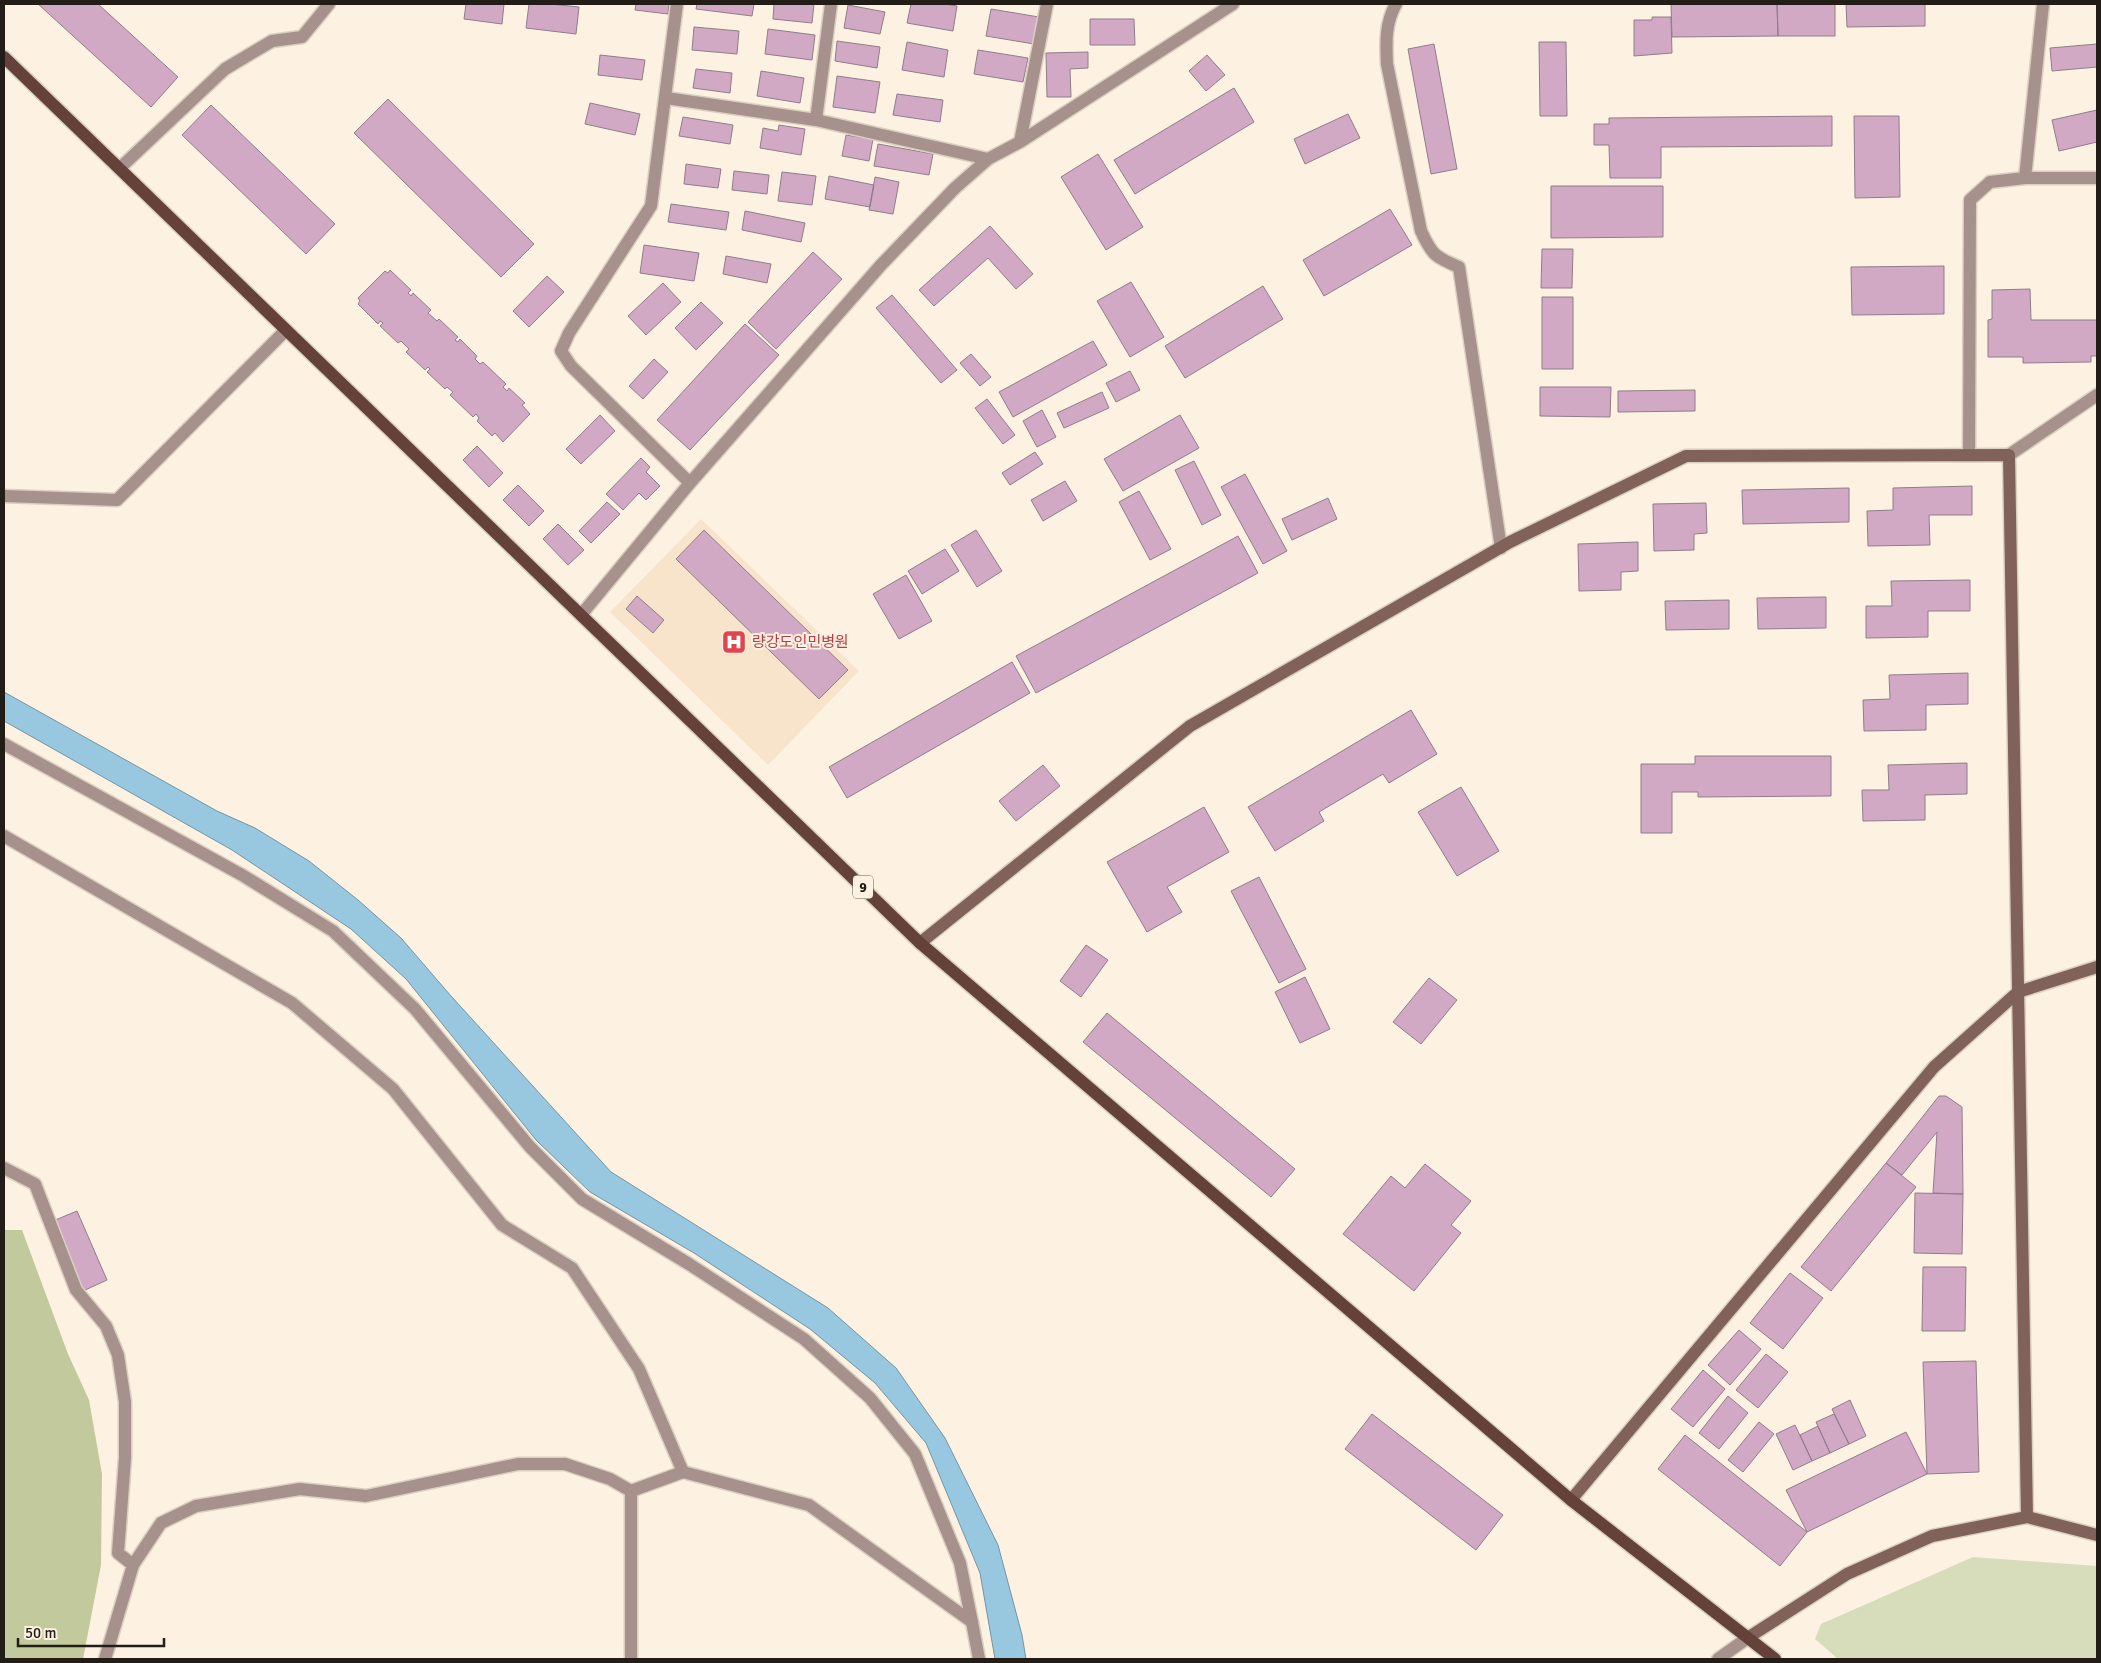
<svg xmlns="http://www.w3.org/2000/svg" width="2101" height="1663" font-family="Signika,'Noto Sans KR',sans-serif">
<rect width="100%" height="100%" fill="#fdf1e2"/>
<path fill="#f8e4cb" d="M 701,519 L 859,671 L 768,765 L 610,612 Z"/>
<path fill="#d7ddbb" d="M 1973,1557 L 2097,1566 L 2097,1659 L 1838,1659 L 1815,1639 L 1821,1624 Z"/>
<path fill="#c1c99d" d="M 4,1230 L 22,1230 L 68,1354 L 89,1400 L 102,1474 L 101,1565 L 83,1659 L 4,1659 Z"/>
<path fill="#98c7e0" stroke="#7594a3" d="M 4,692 L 217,811 L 255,828 L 309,861 L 358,900 L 401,938 L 451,996 L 611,1172 L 828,1308 L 896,1368 L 945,1438 L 998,1545 L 1022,1635 L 1026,1659 L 995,1659 L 980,1573 L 926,1443 L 875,1383 L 810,1329 L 694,1253 L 590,1192 L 536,1140 L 406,979 L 351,929 L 232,850 L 4,721 Z"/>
<path fill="#d1a9c5" stroke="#907d8a" d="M 38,4 L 98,4 L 178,77 L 151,107 Z
M 466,4 L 504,4 L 502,24 L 464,19 Z
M 529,4 L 550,4 L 579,7 L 576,34 L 526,28 Z
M 636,4 L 669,4 L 668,14 L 635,10 Z
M 697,4 L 754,4 L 752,16 L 696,9 Z
M 774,4 L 814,4 L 812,23 L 773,19 Z
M 911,4 L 944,4 L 957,6 L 953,31 L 907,23 Z
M 1671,4 L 1777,4 L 1778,36 L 1672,37 Z
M 1777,4 L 1835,4 L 1835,36 L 1778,36 Z
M 1846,4 L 1925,4 L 1925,26 L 1847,27 Z
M 848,5 L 885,12 L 880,34 L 844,28 Z
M 991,9 L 1039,17 L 1034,44 L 986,36 Z
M 1652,17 L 1671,17 L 1672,53 L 1634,56 L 1634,20 L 1652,20 Z
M 1090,19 L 1134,19 L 1135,45 L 1090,45 Z
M 694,27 L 739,31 L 737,54 L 692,50 Z
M 768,29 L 815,35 L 812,60 L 765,54 Z
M 837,41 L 880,47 L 877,68 L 835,61 Z
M 907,42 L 948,50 L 944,77 L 902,70 Z
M 1539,42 L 1566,42 L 1567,116 L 1540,116 Z
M 1434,44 L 1457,169 L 1431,174 L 1408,49 Z
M 2097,44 L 2097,67 L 2052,71 L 2050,48 Z
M 978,50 L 1028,58 L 1023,82 L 974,74 Z
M 1088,52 L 1088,68 L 1070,69 L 1071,97 L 1047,97 L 1046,53 Z
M 600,55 L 645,60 L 642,80 L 598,75 Z
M 1207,55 L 1225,75 L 1206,91 L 1189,71 Z
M 696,69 L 732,73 L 730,93 L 693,88 Z
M 761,71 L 804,78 L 800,103 L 757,96 Z
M 837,76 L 880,82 L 875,113 L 833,107 Z
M 1234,88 L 1254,122 L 1135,194 L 1114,160 Z
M 897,94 L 943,100 L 940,122 L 893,115 Z
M 388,99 L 534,244 L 501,277 L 354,133 Z
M 590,103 L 640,114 L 635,135 L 585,124 Z
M 211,105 L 335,224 L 306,254 L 182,135 Z
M 2097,110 L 2097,142 L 2059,151 L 2052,120 Z
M 1348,114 L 1360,138 L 1305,164 L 1294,139 Z
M 1832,116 L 1832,146 L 1661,147 L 1661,178 L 1610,178 L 1609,145 L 1594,145 L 1594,124 L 1609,124 L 1609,118 Z
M 1854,116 L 1899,116 L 1900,197 L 1855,198 Z
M 683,117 L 733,125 L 730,144 L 679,136 Z
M 779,125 L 805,129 L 801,155 L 760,148 L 763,128 L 778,131 Z
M 846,135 L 873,139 L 869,161 L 842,156 Z
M 878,144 L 933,154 L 929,175 L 874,166 Z
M 1098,154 L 1143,227 L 1106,250 L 1061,177 Z
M 686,164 L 721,169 L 718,188 L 684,184 Z
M 734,171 L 769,175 L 767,194 L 732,190 Z
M 782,172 L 816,176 L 812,205 L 778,201 Z
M 829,176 L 874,185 L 870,207 L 825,199 Z
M 875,177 L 899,182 L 893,214 L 869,210 Z
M 1551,186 L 1663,186 L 1663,237 L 1551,238 Z
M 671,204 L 729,212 L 726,230 L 668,222 Z
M 1390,209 L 1412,245 L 1324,296 L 1303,260 Z
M 745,211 L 805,223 L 801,242 L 742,230 Z
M 990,226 L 1033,274 L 1016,289 L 988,258 L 934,306 L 919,290 Z
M 644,245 L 699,253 L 694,281 L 640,273 Z
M 1542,249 L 1573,249 L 1572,288 L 1541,288 Z
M 813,252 L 842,279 L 776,349 L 748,322 Z
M 726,256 L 771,264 L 767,283 L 723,274 Z
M 1944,266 L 1944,314 L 1852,315 L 1851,267 Z
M 390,270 L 411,290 L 408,293 L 411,296 L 413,293 L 431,310 L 428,313 L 437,321 L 439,319 L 458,337 L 455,340 L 458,342 L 460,339 L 477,356 L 475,359 L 480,364 L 483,362 L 506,384 L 503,387 L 507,391 L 509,388 L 525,403 L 522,405 L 530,414 L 503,442 L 495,433 L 492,436 L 477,421 L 479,418 L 476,414 L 473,417 L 450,395 L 453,392 L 447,387 L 445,389 L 427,372 L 430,369 L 428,367 L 425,370 L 406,352 L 409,349 L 401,341 L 398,343 L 380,326 L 383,323 L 380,321 L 378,324 L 358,304 L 360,301 L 358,298 L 385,271 L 388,273 Z
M 547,276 L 564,292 L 529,327 L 513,311 Z
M 1131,282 L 1164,337 L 1130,357 L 1097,301 Z
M 663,283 L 681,302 L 646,335 L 628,316 Z
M 1263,286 L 1283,319 L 1185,378 L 1165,346 Z
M 2030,289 L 2031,320 L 2097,320 L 2097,356 L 2091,356 L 2091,362 L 2023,363 L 2023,357 L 1988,357 L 1988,320 L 1992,319 L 1992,290 Z
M 892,295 L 957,370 L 941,383 L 876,308 Z
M 1542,297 L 1573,297 L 1573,369 L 1542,369 Z
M 701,302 L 723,323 L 696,350 L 675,328 Z
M 745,324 L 779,355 L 690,450 L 657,420 Z
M 1093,341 L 1107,365 L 1013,417 L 999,392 Z
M 971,354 L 991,377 L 980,386 L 960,363 Z
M 654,359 L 668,372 L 643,399 L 629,386 Z
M 1130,371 L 1140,390 L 1116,402 L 1106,383 Z
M 1540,387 L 1611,387 L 1610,417 L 1540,416 Z
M 1695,390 L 1695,411 L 1618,412 L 1618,391 Z
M 1102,392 L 1109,408 L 1064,428 L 1057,413 Z
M 987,399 L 1015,435 L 1003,444 L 975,408 Z
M 1042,410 L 1056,437 L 1037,447 L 1023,421 Z
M 600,415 L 615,431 L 581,464 L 566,449 Z
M 1180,415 L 1199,448 L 1123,491 L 1104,459 Z
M 477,446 L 503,473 L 489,487 L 463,460 Z
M 1035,452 L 1043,464 L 1010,485 L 1002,473 Z
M 641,458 L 650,467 L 646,472 L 660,486 L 646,500 L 639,493 L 623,510 L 606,494 Z
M 1194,461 L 1221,515 L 1202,525 L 1175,470 Z
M 1245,474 L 1287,551 L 1263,564 L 1221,487 Z
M 1065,481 L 1077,501 L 1043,521 L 1031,500 Z
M 518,485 L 544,511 L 529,526 L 503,500 Z
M 1972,486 L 1972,515 L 1929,515 L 1930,545 L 1868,546 L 1867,511 L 1893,510 L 1893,488 Z
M 1849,488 L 1849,522 L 1743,524 L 1742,490 Z
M 1139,491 L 1171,549 L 1150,560 L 1119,502 Z
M 1328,498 L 1337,519 L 1292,540 L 1282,519 Z
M 607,502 L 620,514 L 591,543 L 579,531 Z
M 1706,503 L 1707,533 L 1694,534 L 1694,550 L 1654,551 L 1653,504 Z
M 558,524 L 584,550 L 568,565 L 543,539 Z
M 704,530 L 848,670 L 819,699 L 676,559 Z
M 976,530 L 1002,571 L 977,587 L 951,545 Z
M 1238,536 L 1258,573 L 1036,693 L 1016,656 Z
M 1638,542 L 1638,571 L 1621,572 L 1621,590 L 1579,591 L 1578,544 Z
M 945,549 L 959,571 L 922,594 L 908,571 Z
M 906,575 L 932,621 L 899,639 L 873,594 Z
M 1970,580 L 1970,611 L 1928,611 L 1928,637 L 1866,638 L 1866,606 L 1892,606 L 1891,581 Z
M 637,596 L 664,620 L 653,633 L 626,609 Z
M 1826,597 L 1826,628 L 1758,629 L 1757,598 Z
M 1729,600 L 1729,629 L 1666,630 L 1665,601 Z
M 1012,662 L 1030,693 L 847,798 L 829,767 Z
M 1968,673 L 1968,704 L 1926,705 L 1926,730 L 1864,731 L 1863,700 L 1890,699 L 1889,675 Z
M 1411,710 L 1437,754 L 1389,783 L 1383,774 L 1319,812 L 1324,821 L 1275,851 L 1248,807 Z
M 1695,756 L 1831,756 L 1831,796 L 1698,797 L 1698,792 L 1672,792 L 1672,833 L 1641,833 L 1641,764 L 1695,764 Z
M 1967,763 L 1967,794 L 1925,795 L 1925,820 L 1863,821 L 1862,790 L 1889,790 L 1888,765 Z
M 1043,765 L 1060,786 L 1016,821 L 999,801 Z
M 1461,787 L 1499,851 L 1457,876 L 1418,812 Z
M 1204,807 L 1229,852 L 1167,887 L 1182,912 L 1147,932 L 1107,862 Z
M 1259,877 L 1306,969 L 1279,983 L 1231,891 Z
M 1086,945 L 1108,960 L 1081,997 L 1060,981 Z
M 1305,977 L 1330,1029 L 1300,1043 L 1275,992 Z
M 1429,978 L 1457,1000 L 1421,1044 L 1393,1022 Z
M 1107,1013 L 1295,1169 L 1271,1197 L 1083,1042 Z
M 1939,1096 L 1946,1096 L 1962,1107 L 1963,1194 L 1933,1193 L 1937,1132 L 1902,1175 L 1886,1163 Z
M 1886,1163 L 1916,1187 L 1831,1291 L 1801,1267 Z
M 1425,1164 L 1471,1201 L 1451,1225 L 1461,1233 L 1414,1291 L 1343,1234 L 1391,1176 L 1405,1188 Z
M 1915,1193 L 1963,1194 L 1962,1254 L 1914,1253 Z
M 77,1211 L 107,1280 L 83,1291 L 53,1221 Z
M 1923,1267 L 1966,1267 L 1965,1331 L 1922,1331 Z
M 1790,1273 L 1823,1298 L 1783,1349 L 1750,1323 Z
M 1739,1330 L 1761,1349 L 1730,1385 L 1708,1365 Z
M 1766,1354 L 1788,1372 L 1758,1408 L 1736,1390 Z
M 1976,1361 L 1979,1472 L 1927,1474 L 1923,1362 Z
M 1703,1370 L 1725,1389 L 1693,1427 L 1671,1409 Z
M 1728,1396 L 1748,1413 L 1719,1449 L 1699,1433 Z
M 1850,1400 L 1866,1436 L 1849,1444 L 1832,1409 Z
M 1372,1414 L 1503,1515 L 1476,1550 L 1345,1449 Z
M 1834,1414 L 1849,1444 L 1830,1453 L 1816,1422 Z
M 1759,1422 L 1774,1434 L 1743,1472 L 1728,1460 Z
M 1795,1425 L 1812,1461 L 1793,1470 L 1776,1434 Z
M 1818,1426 L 1830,1453 L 1812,1461 L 1800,1435 Z
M 1906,1432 L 1927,1474 L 1807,1532 L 1786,1490 Z
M 1685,1435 L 1807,1532 L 1780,1566 L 1658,1469 Z"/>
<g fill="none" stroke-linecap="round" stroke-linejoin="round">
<defs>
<path id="minor" d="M 677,4 L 651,206 L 569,333 L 561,351 L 571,366 L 690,483
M 1396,4 C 1385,23 1386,43 1387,64 L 1421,231 C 1432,255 1435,257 1459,267 L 1501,548
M 666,98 L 816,120 L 988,159
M 816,120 L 831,4
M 1020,142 L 1047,4
M 120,168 L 225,69 L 272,41 L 302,37 L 329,4
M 2025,178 L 2043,4
M 1969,455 L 1970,200 L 1990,182 L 2025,178 L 2097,178
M 2009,455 L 2097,395
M 4,496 L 117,500 L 286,330
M 581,615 L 690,483 L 881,265 L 955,188 L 988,159 L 1020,142 L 1233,4
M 4,744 L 242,875 L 333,931 L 415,1009 L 530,1147 L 582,1199 L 689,1264 L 804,1339 L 870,1398 L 915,1454 L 960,1563 L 972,1622
M 4,836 L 292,1003 L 393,1089 L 502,1225 L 572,1268 L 639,1369 L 683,1472
M 4,1168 L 35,1184 L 76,1290 L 106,1326 L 118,1355 L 125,1402 L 125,1458 L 118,1553 L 133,1565
M 105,1659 L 133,1565 L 161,1523 L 196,1506 L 300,1489 L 366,1496 L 518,1464 L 565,1464 L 610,1479 L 631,1491"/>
<path id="tertiary" d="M 631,1659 L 631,1491 L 683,1472 L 809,1505 L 972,1622 L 979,1659
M 1718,1659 L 1749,1637"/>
<path id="secondary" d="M 920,943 L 1190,726 L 1510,542 L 1686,456 L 2009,455 L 2027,1517
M 1571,1500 L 1934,1067 L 2018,992 L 2097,967
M 1749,1637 L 1847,1574 L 1932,1536 L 2027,1517 L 2097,1535"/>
<path id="primary" d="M 4,57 L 920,943 L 1571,1500 L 1775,1659"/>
</defs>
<use href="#minor" stroke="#dacfc1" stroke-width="15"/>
<use href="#tertiary" stroke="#dacfc1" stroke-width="15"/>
<use href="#secondary" stroke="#dacfc1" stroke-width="15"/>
<use href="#primary" stroke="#dacfc1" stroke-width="15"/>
<use href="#minor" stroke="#a6918c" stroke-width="12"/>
<use href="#tertiary" stroke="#a6918c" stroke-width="12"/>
<use href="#secondary" stroke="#80625b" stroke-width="12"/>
<use href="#primary" stroke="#644139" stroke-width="12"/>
</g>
<defs>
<symbol id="hospital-square" viewBox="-11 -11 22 22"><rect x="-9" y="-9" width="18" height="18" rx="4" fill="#e0444e" stroke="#fdf1e2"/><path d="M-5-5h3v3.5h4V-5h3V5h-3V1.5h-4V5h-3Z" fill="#fff"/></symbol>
</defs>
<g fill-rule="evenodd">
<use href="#hospital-square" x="720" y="628" width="28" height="28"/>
</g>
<g text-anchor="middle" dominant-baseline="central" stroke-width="4" stroke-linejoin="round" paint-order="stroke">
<rect fill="#fdf1e2" stroke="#645d53" stroke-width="1" x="853" y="875.5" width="20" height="23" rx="4"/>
<g font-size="14" font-weight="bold" fill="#221d16">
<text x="863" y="887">9</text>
</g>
<g font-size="15" fill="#be3a42" stroke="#fdf1e2" text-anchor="start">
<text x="752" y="642">량강도인민병원</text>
</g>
</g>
<rect width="2101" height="1663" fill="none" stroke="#221d16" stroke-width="10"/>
<path d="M18 1638v8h146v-8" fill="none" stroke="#221d16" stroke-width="2.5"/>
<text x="25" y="1638" font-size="15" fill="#221d16" stroke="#fdf1e2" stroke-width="4" paint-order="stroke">50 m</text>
</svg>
